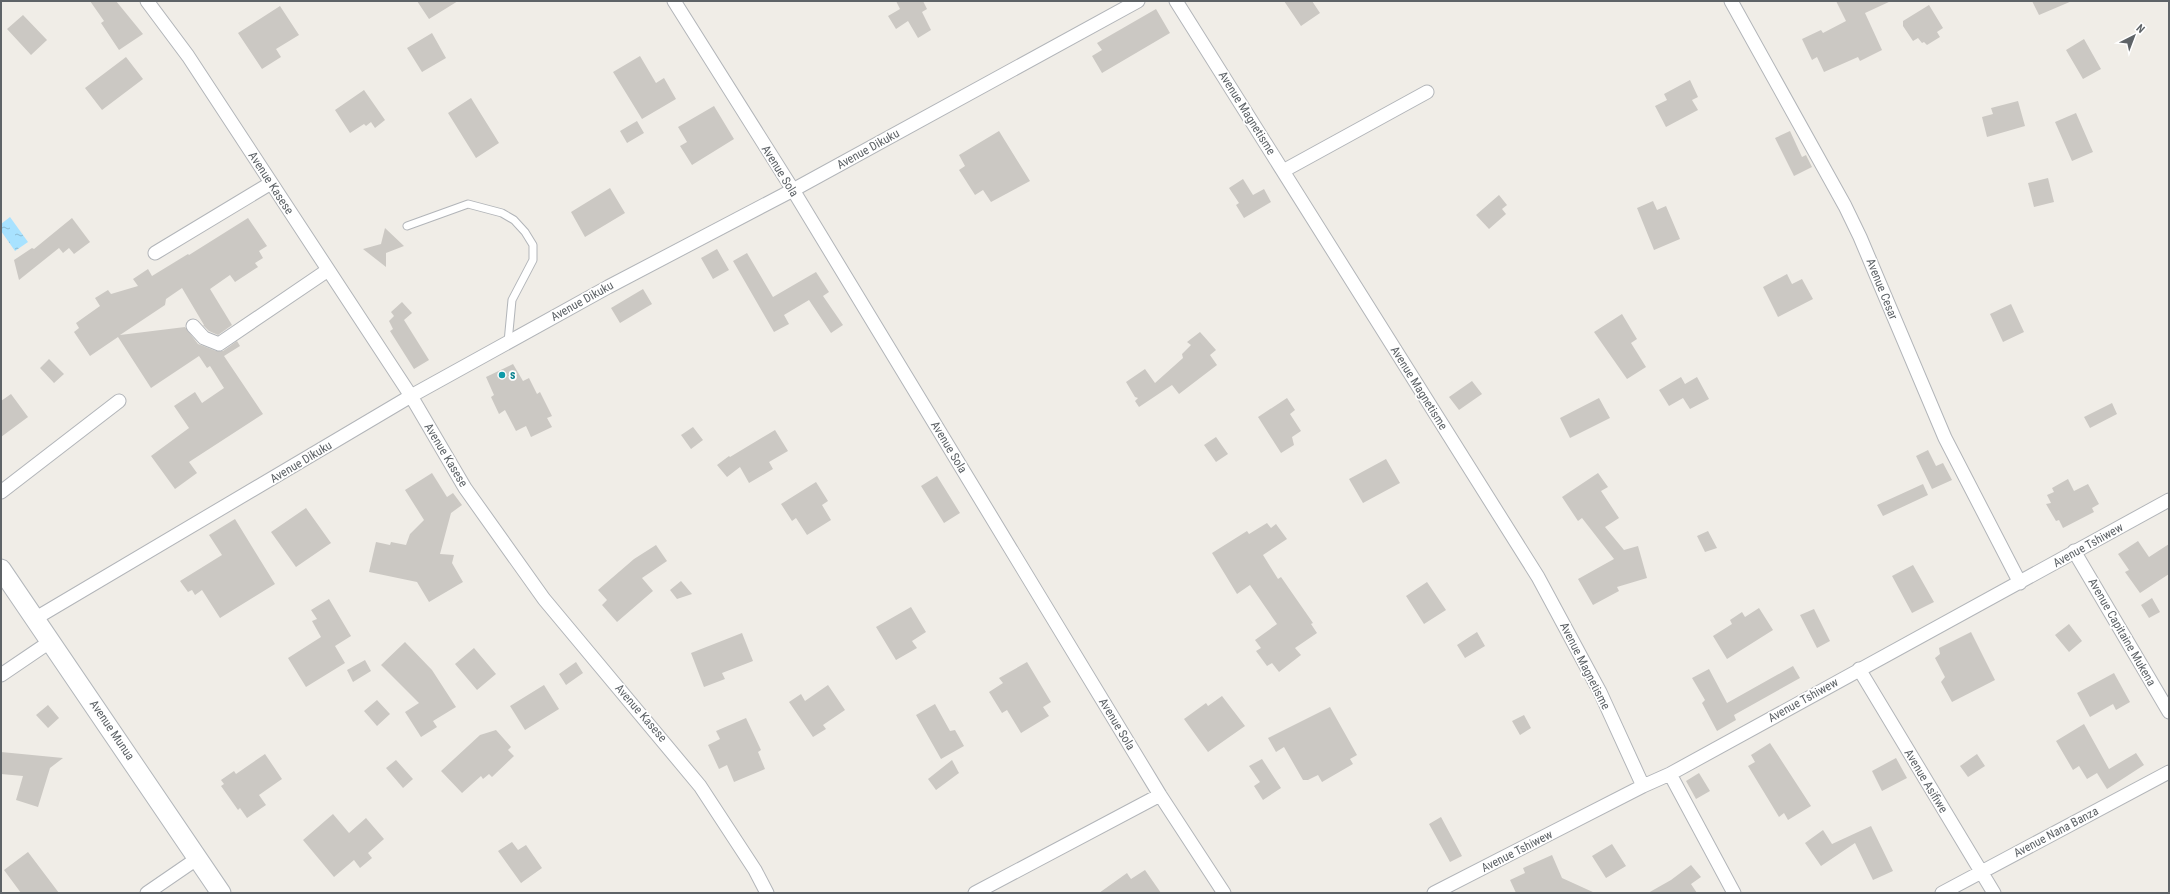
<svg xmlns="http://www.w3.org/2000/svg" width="2170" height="894" font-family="'Roboto Condensed',sans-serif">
<defs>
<pattern id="water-ripples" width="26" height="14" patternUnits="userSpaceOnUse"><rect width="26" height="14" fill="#a8e2ff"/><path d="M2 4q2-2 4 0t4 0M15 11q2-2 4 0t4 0" fill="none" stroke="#8cbbd2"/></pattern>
</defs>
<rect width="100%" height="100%" fill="#f0ede7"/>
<path fill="url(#water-ripples)" d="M 10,217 L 28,242 L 15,251 L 1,231 L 1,224 Z"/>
<path fill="#cbc8c3" d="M 90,1 L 116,1 L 143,34 L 119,50 L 101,23 L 104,21 Z
M 417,1 L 458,1 L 429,19 Z
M 896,1 L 923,1 L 927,9 L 922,12 L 931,30 L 918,38 L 908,21 L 896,29 L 888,16 L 900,9 Z
M 1284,1 L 1312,1 L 1320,13 L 1301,26 Z
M 1836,1 L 1891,1 L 1865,13 L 1882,50 L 1860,61 L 1858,57 L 1824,72 L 1817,57 L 1812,60 L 1802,39 L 1821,30 L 1823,33 L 1846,21 Z
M 2032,1 L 2072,1 L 2039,15 Z
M 1929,5 L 1943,28 L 1937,32 L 1940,37 L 1927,45 L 1924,42 L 1922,43 L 1918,38 L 1913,41 L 1903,26 L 1903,21 Z
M 280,6 L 299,35 L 276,49 L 281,57 L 262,69 L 238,33 Z
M 1156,9 L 1170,33 L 1102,73 L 1092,56 L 1102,50 L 1097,43 Z
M 23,15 L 47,40 L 31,55 L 7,29 Z
M 432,33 L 446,58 L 422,72 L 407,48 Z
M 2084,39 L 2101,69 L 2083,79 L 2066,50 Z
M 640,56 L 656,83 L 664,78 L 676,99 L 642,119 L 613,72 Z
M 126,57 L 143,79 L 102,110 L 85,88 Z
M 1690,80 L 1698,97 L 1692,100 L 1698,110 L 1666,127 L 1655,106 L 1667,100 L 1664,94 Z
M 364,90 L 385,120 L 375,128 L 371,122 L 366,126 L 364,124 L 350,133 L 335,110 Z
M 471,98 L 499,143 L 476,158 L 448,113 Z
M 2018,101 L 2025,126 L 1987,137 L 1982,117 L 1993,114 L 1991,108 Z
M 714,106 L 734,139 L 692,165 L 680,146 L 687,142 L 678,127 Z
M 2076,113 L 2093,152 L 2072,161 L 2055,122 Z
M 637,121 L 644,133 L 627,143 L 620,131 Z
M 999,131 L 1030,181 L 991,202 L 983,190 L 975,195 L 959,170 L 965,166 L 959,155 Z
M 1790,131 L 1802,157 L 1806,155 L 1812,167 L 1794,176 L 1775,138 Z
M 2048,178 L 2054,202 L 2034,207 L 2028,183 Z
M 1243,179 L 1253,195 L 1264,189 L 1271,202 L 1244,218 L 1236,205 L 1239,203 L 1229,188 Z
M 610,188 L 625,213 L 585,237 L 571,212 Z
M 1499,195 L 1507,205 L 1502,209 L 1506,214 L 1489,229 L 1476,215 Z
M 1653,201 L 1657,210 L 1666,206 L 1680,239 L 1654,250 L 1637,208 Z
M 72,218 L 90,242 L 74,254 L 69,248 L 63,253 L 59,248 L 19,280 L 14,260 L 32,248 L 34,249 Z
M 248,218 L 267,246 L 259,251 L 263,258 L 255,263 L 258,267 L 235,282 L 230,275 L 210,289 L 232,325 L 218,335 L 209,331 L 203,325 L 204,325 L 182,288 L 166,299 L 165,305 L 120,335 L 185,327 L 198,344 L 216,351 L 223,351 L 237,341 L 240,346 L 224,356 L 263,414 L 189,462 L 197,473 L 175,489 L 151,456 L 189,428 L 174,406 L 195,392 L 202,403 L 224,388 L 210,366 L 207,368 L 199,356 L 151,388 L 118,337 L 90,356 L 74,332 L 79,328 L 76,323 L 100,306 L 95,298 L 108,290 L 111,294 L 138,286 L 133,279 L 148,269 L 152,276 L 188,254 L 189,255 Z
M 385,228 L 404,246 L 386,253 L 386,267 L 363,249 L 381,244 Z
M 717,249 L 729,270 L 713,279 L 701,258 Z
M 747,253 L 773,297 L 816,272 L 829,292 L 823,296 L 843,325 L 831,333 L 809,300 L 784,315 L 789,324 L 774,332 L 733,261 Z
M 1787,274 L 1792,284 L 1802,279 L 1813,299 L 1778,317 L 1763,287 Z
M 643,289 L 652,304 L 620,323 L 611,308 Z
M 402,302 L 412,313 L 404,320 L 429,360 L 414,369 L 390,331 L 393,329 L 389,321 L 394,316 L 391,312 Z
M 2011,304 L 2024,332 L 2003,342 L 1990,314 Z
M 1622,314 L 1637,339 L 1631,343 L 1646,367 L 1627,379 L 1594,332 Z
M 1200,332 L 1216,350 L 1210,355 L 1217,365 L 1179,394 L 1172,385 L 1139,407 L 1135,401 L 1138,398 L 1135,397 L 1126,382 L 1145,369 L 1155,383 L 1183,358 L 1182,354 L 1191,345 L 1187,342 Z
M 49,359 L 64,374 L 54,383 L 40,368 Z
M 513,364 L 523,381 L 529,378 L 537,394 L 540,392 L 552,416 L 547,418 L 552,427 L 531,437 L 526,426 L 516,431 L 505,410 L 499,414 L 491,397 L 494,395 L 486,377 Z
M 1681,377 L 1685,384 L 1697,377 L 1709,399 L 1690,409 L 1683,398 L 1669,406 L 1659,390 Z
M 1472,381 L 1482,394 L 1459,410 L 1449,397 Z
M 11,394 L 28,417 L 1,437 L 1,401 Z
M 1287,398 L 1295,410 L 1290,414 L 1301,431 L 1292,437 L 1294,445 L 1281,453 L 1258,417 Z
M 1599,398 L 1610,418 L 1570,438 L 1560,418 Z
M 2112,403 L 2117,414 L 2090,428 L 2084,417 Z
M 693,427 L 703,440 L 691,449 L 681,435 Z
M 775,430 L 788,451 L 769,462 L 773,469 L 749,483 L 740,467 L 727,477 L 717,465 L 729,456 L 730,457 Z
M 1216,437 L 1228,454 L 1216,462 L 1204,445 Z
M 1928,450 L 1936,466 L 1943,463 L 1952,480 L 1932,489 L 1916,456 Z
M 1386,459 L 1400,483 L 1363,503 L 1349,479 Z
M 432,473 L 447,497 L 453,493 L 462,505 L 451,513 L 440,554 L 454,555 L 452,563 L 463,582 L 429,602 L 417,582 L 369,572 L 376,542 L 390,545 L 391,542 L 406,545 L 410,534 L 424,520 L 405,490 Z
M 1598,473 L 1608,487 L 1601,491 L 1619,518 L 1605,527 L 1624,550 L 1638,546 L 1647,578 L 1617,587 L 1619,591 L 1593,605 L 1578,579 L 1614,559 L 1582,518 L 1578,521 L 1562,497 Z
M 937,476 L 960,513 L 944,523 L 921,486 Z
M 2068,479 L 2074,491 L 2088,484 L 2099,504 L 2092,508 L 2094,512 L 2063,528 L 2059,520 L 2056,521 L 2046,504 L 2051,503 L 2047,495 L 2054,492 L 2052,488 Z
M 816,482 L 828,501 L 822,505 L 831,520 L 807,535 L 796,518 L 792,521 L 781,504 Z
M 1923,484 L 1928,495 L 1883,516 L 1877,505 Z
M 306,508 L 331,543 L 296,567 L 271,532 Z
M 235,519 L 275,584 L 220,618 L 202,590 L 195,595 L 192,590 L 188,592 L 180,581 L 222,555 L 209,535 Z
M 1267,523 L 1271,528 L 1276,524 L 1287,539 L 1263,555 L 1278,579 L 1281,577 L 1313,623 L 1311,624 L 1317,633 L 1295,648 L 1301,655 L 1279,672 L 1272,663 L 1267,666 L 1256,651 L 1261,648 L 1255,640 L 1277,624 L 1250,585 L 1237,594 L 1212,553 L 1247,531 L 1249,534 Z
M 1708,531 L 1717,548 L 1705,552 L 1697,536 Z
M 2138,541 L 2149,557 L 2169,544 L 2169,574 L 2140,593 L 2125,572 L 2129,570 L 2118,554 Z
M 656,545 L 667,561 L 642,578 L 653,591 L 617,622 L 602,605 L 607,600 L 598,590 L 634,559 Z
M 1913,565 L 1934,602 L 1912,613 L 1892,576 Z
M 681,581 L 692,594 L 677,599 L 670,590 Z
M 1427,582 L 1446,610 L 1424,624 L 1406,596 Z
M 2152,598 L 2160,612 L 2149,618 L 2141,605 Z
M 329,599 L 351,636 L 335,646 L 345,663 L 306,687 L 288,658 L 321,637 L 312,621 L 317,619 L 311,610 Z
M 911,607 L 926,632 L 912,641 L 917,648 L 896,660 L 876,627 Z
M 1759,608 L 1773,630 L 1727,659 L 1713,636 L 1732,624 L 1730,620 L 1742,612 L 1745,617 Z
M 1814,609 L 1830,641 L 1817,648 L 1800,615 Z
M 2069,624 L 2082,641 L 2069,652 L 2055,635 Z
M 1477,632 L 1485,646 L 1465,658 L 1457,645 Z
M 1971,632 L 1995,680 L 1952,702 L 1941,682 L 1945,677 L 1935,658 L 1940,654 L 1939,648 Z
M 742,633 L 753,661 L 722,673 L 725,679 L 704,687 L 691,653 Z
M 405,642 L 432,670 L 456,707 L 433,721 L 437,727 L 421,737 L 405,712 L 419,703 L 381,665 Z
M 474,648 L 496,674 L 477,690 L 455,664 Z
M 365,660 L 371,671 L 353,682 L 347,670 Z
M 576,662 L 583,673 L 566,685 L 559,674 Z
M 1027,662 L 1051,702 L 1043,707 L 1049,716 L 1021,733 L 1007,710 L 1002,713 L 989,692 L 1003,683 L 999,678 Z
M 1793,666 L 1800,678 L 1734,715 L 1736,720 L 1717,731 L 1702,703 L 1705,700 L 1692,678 L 1709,669 L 1727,703 Z
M 2114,673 L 2130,702 L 2116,710 L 2113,704 L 2090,717 L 2077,693 Z
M 544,685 L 559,709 L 525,730 L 510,706 Z
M 828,685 L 845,710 L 823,725 L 826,729 L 813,737 L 789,702 L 801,694 L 805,701 Z
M 1222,696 L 1245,726 L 1208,752 L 1184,719 L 1206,703 L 1208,706 Z
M 377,700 L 390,714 L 377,726 L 364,711 Z
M 935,704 L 950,731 L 955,730 L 964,746 L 941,759 L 916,715 Z
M 48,705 L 59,718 L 48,728 L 36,715 Z
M 1330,707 L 1357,755 L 1350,759 L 1353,764 L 1322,782 L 1318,775 L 1308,780 L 1303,780 L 1284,747 L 1276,752 L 1268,738 Z
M 1524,715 L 1531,728 L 1520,735 L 1512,721 Z
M 746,718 L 761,750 L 758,752 L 765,769 L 734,782 L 727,765 L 719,769 L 708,745 L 720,739 L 716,731 Z
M 2084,724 L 2109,769 L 2136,753 L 2144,765 L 2107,789 L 2097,773 L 2087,779 L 2079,766 L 2073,770 L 2056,741 Z
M 496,730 L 511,747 L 508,750 L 514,756 L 492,777 L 489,774 L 483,779 L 481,776 L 462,793 L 441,771 L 480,735 Z
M 1770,743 L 1811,806 L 1788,820 L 1784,813 L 1779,817 L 1748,766 L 1755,762 L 1751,755 Z
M 1,752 L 63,758 L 50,768 L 38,807 L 16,800 L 23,776 L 1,774 Z
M 265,754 L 282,779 L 259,795 L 266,805 L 247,818 L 240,808 L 238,810 L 221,786 L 224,784 L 221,780 L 234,771 L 236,774 Z
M 1977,754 L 1985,766 L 1968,777 L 1960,766 Z
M 1896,758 L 1907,778 L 1882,791 L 1872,771 Z
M 1262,759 L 1281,788 L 1263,800 L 1254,786 L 1260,782 L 1249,766 Z
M 396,760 L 413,779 L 403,788 L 386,768 Z
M 952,760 L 959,773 L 936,790 L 928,779 Z
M 1699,773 L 1710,791 L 1696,799 L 1686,781 Z
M 333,814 L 349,833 L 366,818 L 384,839 L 368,853 L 372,858 L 360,868 L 354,860 L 334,877 L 303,840 Z
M 1441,817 L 1462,856 L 1450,862 L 1429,824 Z
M 1871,826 L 1893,871 L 1873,880 L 1855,843 L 1821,866 L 1805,843 L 1823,830 L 1832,844 Z
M 512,842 L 518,850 L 526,845 L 542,868 L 521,883 L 498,851 Z
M 1612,844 L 1626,866 L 1606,878 L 1592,856 Z
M 28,852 L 59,893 L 21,893 L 4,870 Z
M 1552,855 L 1562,878 L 1595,893 L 1516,893 L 1510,880 L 1525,873 L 1523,868 Z
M 1691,865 L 1701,877 L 1691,884 L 1697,893 L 1648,893 L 1671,880 Z
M 1145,870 L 1161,893 L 1099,893 L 1127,873 L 1131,879 Z"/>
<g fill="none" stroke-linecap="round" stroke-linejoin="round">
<defs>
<path id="service" d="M 407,226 L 468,204 L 502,213 L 514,220 L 525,232 L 533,245 L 533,260 L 512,300 L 508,342"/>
<path id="minor" d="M 147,1 L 188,56 L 411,396 L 465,488 L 544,599 L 700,786 L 755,870 L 767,893
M 674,1 L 793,190 L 1160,795 L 1224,893
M 1176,1 L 1538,577 L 1600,692 L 1643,786
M 1731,1 L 1845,206 L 1860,237 L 1945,438 L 2020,583
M 1283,171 L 1427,92
M 155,253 L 271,183
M 193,326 L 204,338 L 219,344 L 328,270
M 1,492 L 119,401
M 2074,551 L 2169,712
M 36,618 L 411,396 L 608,287 L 793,190 L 1138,1
M 1859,669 L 1994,893
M 1,675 L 51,641
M 1670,774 L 1734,893
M 147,893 L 198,858
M 975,893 L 1160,795
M 1434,893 L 1643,786 L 1670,774 L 2169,500
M 1942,893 L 2169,772"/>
<path id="secondary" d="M 1,569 L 221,893"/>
</defs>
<use href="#service" stroke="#b2b5b9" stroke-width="9"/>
<use href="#minor" stroke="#b2b5b9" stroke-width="15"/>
<use href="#secondary" stroke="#b3b7bb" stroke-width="21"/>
<use href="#service" stroke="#fff" stroke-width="7"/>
<use href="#minor" stroke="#fff" stroke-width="13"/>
<use href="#secondary" stroke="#fff" stroke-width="19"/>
</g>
<circle fill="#0f9aa8" stroke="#fff" stroke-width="1.5" cx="502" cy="375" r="4"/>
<g text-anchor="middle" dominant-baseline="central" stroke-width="3.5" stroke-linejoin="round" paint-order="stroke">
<g font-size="12" fill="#5e6367" stroke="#fff">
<text transform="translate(1247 113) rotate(58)">Avenue Magnetisme</text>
<text transform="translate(868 149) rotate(-29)">Avenue Dikuku</text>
<text transform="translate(780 171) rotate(58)">Avenue Sola</text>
<text transform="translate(271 183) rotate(57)">Avenue Kasese</text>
<text transform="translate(1882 289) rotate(68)">Avenue Cesar</text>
<text transform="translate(582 301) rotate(-29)">Avenue Dikuku</text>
<text transform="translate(1419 388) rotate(58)">Avenue Magnetisme</text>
<text transform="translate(949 447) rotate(59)">Avenue Sola</text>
<text transform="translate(446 455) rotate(59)">Avenue Kasese</text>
<text transform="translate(301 462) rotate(-31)">Avenue Dikuku</text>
<text transform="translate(2088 545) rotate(-29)">Avenue Tshiwew</text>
<text transform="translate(2122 632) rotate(60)">Avenue Capitaine Mukena</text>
<text transform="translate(1585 666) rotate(63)">Avenue Magnetisme</text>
<text transform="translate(1803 700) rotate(-29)">Avenue Tshiwew</text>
<text transform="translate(641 713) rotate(49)">Avenue Kasese</text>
<text transform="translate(1117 724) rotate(59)">Avenue Sola</text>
<text transform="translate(112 730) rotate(56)">Avenue Munua</text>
<text transform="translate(1926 781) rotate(59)">Avenue Asifiwe</text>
<text transform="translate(2056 832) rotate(-28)">Avenue Nana Banza</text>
<text transform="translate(1517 851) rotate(-27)">Avenue Tshiwew</text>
</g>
<g font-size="12" font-weight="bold" fill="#0d838f" stroke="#fff" text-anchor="start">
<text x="510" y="375">s</text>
</g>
</g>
<rect width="2170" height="894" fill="none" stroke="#5e6367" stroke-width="4"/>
<g transform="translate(2134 36) rotate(42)" stroke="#ffffff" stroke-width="3" paint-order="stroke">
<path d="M0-3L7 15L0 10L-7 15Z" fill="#5e6367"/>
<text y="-6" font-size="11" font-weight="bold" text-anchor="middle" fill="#5e6367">N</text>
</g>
</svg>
